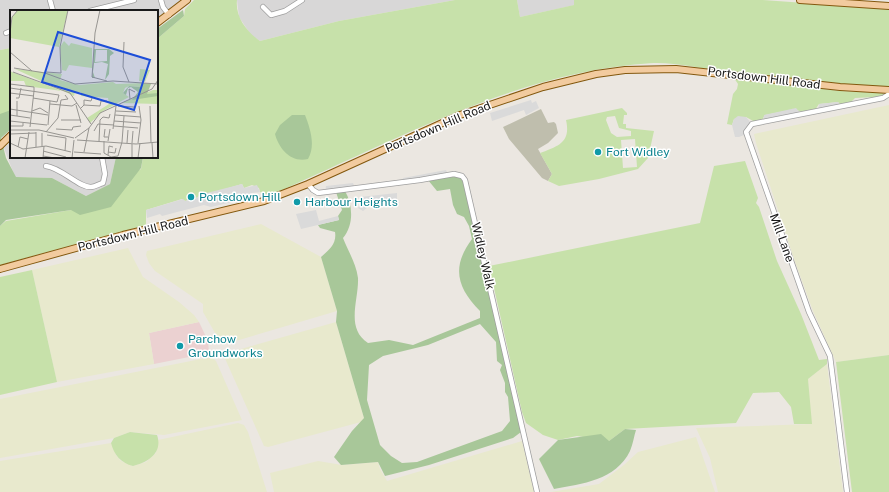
<svg xmlns="http://www.w3.org/2000/svg" width="889" height="492" font-family="'Public Sans',sans-serif">
<rect width="100%" height="100%" fill="#ebe7e1"/>
<path fill="#d8d7d7" d="M 0,0 L 181,0 L 157,18 L 157,11 L 11,11 L 11,48 L 0,50 Z
M 237,0 L 455,0 L 339,21 L 260,41 L 251,35 L 239,17 Z
M 517,0 L 574,0 L 575,5 L 520,17 Z
M 11,142 L 11,157 L 116,157 L 110,184 L 86,196 L 52,178 L 15,177 L 4,148 Z"/>
<path fill="#ebd1d1" d="M 199,322 L 208,341 L 209,353 L 154,364 L 149,333 Z"/>
<path fill="#bfbead" d="M 541,109 L 548,123 L 554,122 L 556,124 L 558,133 L 548,143 L 538,149 L 552,174 L 548,181 L 542,178 L 509,139 L 503,127 Z"/>
<path fill="#e8e9cd" d="M 889,105 L 889,355 L 836,362 L 813,311 L 794,259 L 756,143 L 754,134 Z
M 261,224 L 321,257 L 337,311 L 222,345 L 203,312 L 203,304 L 155,271 L 149,263 L 146,255 L 147,251 Z
M 128,248 L 143,277 L 179,302 L 194,315 L 199,322 L 149,333 L 154,364 L 57,382 L 32,270 Z
M 336,322 L 364,418 L 361,422 L 268,447 L 264,446 L 223,354 Z
M 211,357 L 216,361 L 242,420 L 164,435 L 130,432 L 114,438 L 0,458 L 0,399 Z
M 827,364 L 843,492 L 718,492 L 710,458 L 696,428 L 811,424 L 808,379 Z
M 238,423 L 244,425 L 248,432 L 267,492 L 0,492 L 0,461 L 111,443 L 116,455 L 121,461 L 133,466 L 146,462 L 156,453 L 158,440 Z
M 696,437 L 715,492 L 551,492 L 599,484 L 625,464 L 638,452 Z
M 522,441 L 534,492 L 274,492 L 270,473 L 318,461 L 342,465 L 378,462 L 380,469 L 387,481 Z"/>
<path fill="#c7e1aa" fill-rule="evenodd" d="M 194,0 L 237,0 C 235,17 247,32 260,41 L 339,21 L 455,0 L 517,0 L 520,17 L 574,5 L 574,0 L 763,0 L 889,9 L 889,87 C 834,85 779,77 724,71 C 703,69 674,62 653,63 C 516,71 391,143 268,196 L 260,192 L 259,188 L 252,185 L 244,188 L 242,184 L 185,201 L 182,199 L 146,210 L 146,225 L 0,265 L 0,226 L 6,221 L 71,210 L 141,169 L 143,157 L 157,157 L 157,39 L 184,16 L 185,9 Z
M 11,48 L 11,125 L 0,135 L 0,50 Z
M 734,78 L 841,91 L 883,93 L 884,95 L 875,97 L 855,98 L 850,103 L 841,105 L 838,102 L 819,104 L 815,110 C 808,112 802,114 796,109 L 765,115 L 762,120 L 755,122 L 746,117 L 734,119 L 732,125 L 727,124 L 733,94 L 737,89 L 738,84 Z
M 622,108 L 627,113 L 627,115 L 624,115 L 623,124 L 626,124 L 626,128 L 654,131 L 648,158 L 638,169 L 599,179 L 559,186 L 548,181 L 552,174 L 540,153 C 559,146 571,142 566,120 ZM 615,116 L 619,128 L 631,131 L 631,136 L 617,137 L 611,133 L 606,120 L 607,117 ZM 635,139 L 637,167 L 623,168 L 621,140 Z
M 745,161 L 758,198 L 756,203 L 759,207 L 777,261 L 801,314 L 819,360 L 827,359 L 827,364 L 808,379 L 812,424 L 794,424 L 791,407 L 779,392 L 753,393 L 736,423 L 625,429 L 609,441 L 577,436 L 558,440 L 543,435 L 526,423 L 522,412 L 489,266 L 700,223 L 714,166 Z
M 32,270 L 57,382 L 0,395 L 0,277 Z
M 889,355 L 889,492 L 852,492 L 836,362 Z
M 130,432 L 157,435 C 163,452 149,462 133,466 C 121,463 114,455 111,443 L 114,438 Z"/>
<path fill="#a8c799" fill-rule="evenodd" d="M 183,10 L 184,16 L 157,39 L 157,29 Z
M 11,110 L 11,129 L 1,138 L 6,158 L 16,177 L 52,178 L 86,196 L 110,184 L 116,157 L 143,157 L 141,168 L 111,207 L 80,215 L 71,210 L 6,220 L 0,226 L 0,114 Z
M 292,115 L 305,115 C 310,128 316,145 308,159 C 291,163 279,149 275,134 L 280,125 Z
M 453,176 L 460,177 L 463,182 L 521,432 L 513,438 L 429,465 L 385,476 L 378,462 L 341,465 L 334,457 L 352,431 L 364,418 L 336,322 L 337,311 L 321,257 C 329,250 337,244 335,232 L 320,228 L 318,225 L 339,220 L 338,216 L 342,210 L 336,192 L 345,191 C 353,205 354,225 343,238 C 348,251 356,263 358,278 C 359,300 345,328 368,343 L 389,340 L 413,345 L 480,318 L 480,311 C 457,288 451,267 472,239 L 469,226 L 464,217 L 457,214 L 453,205 L 450,189 L 437,191 L 428,180 ZM 480,324 L 496,342 L 497,361 L 502,365 L 500,370 L 505,383 L 505,392 L 508,397 L 510,421 L 502,431 L 417,462 L 402,463 L 391,456 L 380,445 L 367,400 L 369,365 L 383,356 L 428,345 Z
M 625,429 L 636,430 C 634,436 633,444 630,451 C 616,480 582,484 554,489 L 539,459 L 558,440 L 601,434 L 609,441 Z"/>
<path fill="#dadada" d="M 531,100 L 532,103 L 536,101 L 539,108 L 526,115 L 524,110 L 492,121 L 490,113 Z
M 838,102 L 840,106 L 818,111 L 819,104 Z
M 796,108 L 801,114 L 763,121 L 764,115 Z
M 738,116 L 746,117 L 752,124 L 744,135 L 739,137 L 735,137 L 732,125 L 734,119 Z
M 446,170 L 448,175 L 402,182 L 403,178 Z
M 353,183 L 355,188 L 325,192 L 326,186 Z
M 242,184 L 244,188 L 257,185 L 260,192 L 252,193 L 248,198 L 211,207 L 204,205 L 162,216 L 160,214 L 147,218 L 146,210 L 183,199 L 185,201 L 197,198 L 199,195 Z
M 397,193 L 397,199 L 373,203 L 363,211 L 358,208 L 361,203 L 360,197 Z
M 316,210 L 319,221 L 338,216 L 339,220 L 301,229 L 296,214 Z"/>
<g fill="none" stroke-linecap="round" stroke-linejoin="round">
<defs>
<path id="minor" d="M 50,0 L 53,11
M 161,0 L 163,7 L 169,15
M 263,7 L 271,15 L 285,11 L 302,0
M 90,11 L 134,0
M 6,33 L 11,31
M 46,166 C 62,168 79,188 91,187 C 95,187 99,184 103,183 L 105,174 L 102,157
M 308,184 L 313,190 L 318,193 L 420,180 L 454,174 L 462,176 L 465,180 L 537,492
M 847,492 L 830,356 L 809,312 L 746,132 L 752,124 L 883,98 L 889,94"/>
<path id="major" d="M 800,0 L 889,6
M 157,23 L 187,0
M 0,146 L 11,135
M 0,269 L 123,235 L 264,201 L 308,184 L 460,115 L 543,87 L 596,74 L 625,70 L 676,69 L 840,87 L 889,90"/>
</defs>
<use href="#minor" stroke="#9e9e9e" stroke-width="6"/>
<use href="#major" stroke="#83580e" stroke-width="8"/>
<use href="#minor" stroke="#fff" stroke-width="4.5"/>
<use href="#major" stroke="#f2cb9f" stroke-width="6"/>
</g>
<g fill="#0f9aa8" stroke="#fff" stroke-width="1.5">
<circle cx="598" cy="152" r="4"/>
<circle cx="191" cy="197" r="4"/>
<circle cx="297" cy="202" r="4"/>
<circle cx="180" cy="346" r="4"/>
</g>
<g text-anchor="middle" dominant-baseline="central" stroke-width="3" stroke-linejoin="round" paint-order="stroke">
<g font-size="12" fill="#1a1a1a" stroke="#fff">
<text transform="translate(764 78) rotate(7)">Portsdown Hill Road</text>
<text transform="translate(438 127) rotate(-23)">Portsdown Hill Road</text>
<text transform="translate(133 234) rotate(-14)">Portsdown Hill Road</text>
<text transform="translate(782 238) rotate(70)">Mill Lane</text>
<text transform="translate(483 256) rotate(77)">Widley Walk</text>
</g>
<g font-size="12" fill="#0d838f" stroke="#fff" text-anchor="start">
<text x="606" y="152">Fort Widley</text>
<text x="199" y="197">Portsdown Hill</text>
<text x="305" y="202">Harbour Heights</text>
<text x="188" y="339">Parchow<tspan x="188" dy="14">Groundworks</tspan></text>
</g>
</g>
<g transform="translate(10 10)">
<rect width="148" height="148" fill="#ebe7e1"/>
<path d="M 8,0 L 58,0 L 49,37 L 0,28 L 2,7 ZM 54,31 L 59,36 L 61,33 L 82,38 L 82,58 L 59,55 L 56,61 L 52,60 L 50,37 ZM 5,59 L 52,64 L 50,70 L 69,75 L 103,72 L 106,74 L 134,73 L 130,77 L 119,76 L 115,78 L 113,83 L 119,87 L 93,101 L 80,113 L 77,108 L 99,94 L 98,88 L 71,86 L 71,82 L 65,82 L 64,86 ZM 130,59 L 140,60 L 135,72 L 129,71 ZM 0,61 L 2,62 L 52,81 L 16,76 L 14,71 L 0,71 ZM 143,80 L 148,80 L 148,94 L 111,93 Z" fill="#c7e1aa"/>
<path d="M 84,39 L 99,39 L 104,43 L 100,46 L 99,64 L 95,70 L 98,54 L 92,52 L 84,53 L 83,62 L 85,68 L 82,68 ZM 86,40 L 97,40 L 97,51 L 85,52 ZM 134,73 L 141,74 L 137,84 L 148,83 L 148,86 L 122,90 L 128,82 L 121,77 L 118,78 L 116,85 L 113,83 L 119,76 L 130,77 Z" fill="#a8c799" fill-rule="evenodd"/>
<path fill="none" stroke="#979591" stroke-width="1" d="M 90,0 L 85,23 L 82,67 L 97,71M 0,23 L 2,7 L 8,0M 114,32 L 113,57 L 119,72M 0,42 L 22,61M 4,58 L 35,63 L 65,74 L 103,71 L 148,74M 3,62 L 60,83 L 81,114M 36,62 L 51,63 L 50,37 L 58,0M 0,74 L 24,77 L 24,81M 0,78 L 49,85 L 47,92 L 23,88M 0,83 L 24,86M 6,88 L 9,88 L 11,78M 120,89 L 119,79 L 125,82M 40,94 L 62,96 L 67,93M 66,95 L 71,113M 74,95 L 74,90 L 81,91 L 82,88M 108,96 L 124,97M 140,96 L 141,133M 71,98 L 74,95 L 90,96 L 91,91 L 97,91M 0,99 L 38,105M 22,101 L 30,98 L 38,103M 106,101 L 126,102M 0,105 L 20,108M 105,105 L 131,107M 7,106 L 7,91M 51,110 L 71,110M 0,111 L 37,115M 104,111 L 131,113M 38,115 L 40,91M 0,116 L 13,116 L 13,113M 104,116 L 128,118M 20,117 L 24,81M 46,119 L 62,120 L 63,117 L 71,116M 95,119 L 94,127 L 98,127M 103,119 L 106,96M 0,120 L 29,120 L 64,128M 84,121 L 88,114 L 104,115M 36,122 L 48,108 L 51,90 L 58,89 L 55,85M 0,124 L 26,123M 37,125 L 56,128M 65,128 L 79,118 L 90,103 L 142,79 L 148,70M 67,130 L 126,134 L 148,132M 89,131 L 90,110 L 93,107 L 99,108 L 100,104M 94,131 L 94,143 L 101,147M 98,131 L 100,119M 112,132 L 114,106M 0,133 L 13,139 L 36,136 L 61,142M 117,133 L 118,120M 122,133 L 123,121M 128,133 L 131,110 L 129,96M 142,133 L 143,148M 32,136 L 32,123M 8,137 L 10,127 L 18,129M 26,137 L 26,122M 33,141 L 56,147M 55,141 L 56,128M 64,142 L 91,144M 74,142 L 79,118M 98,142 L 105,143 L 106,138M 98,145 L 99,136 L 103,137M 33,146 L 45,148M 101,147 L 108,146 L 112,132M 122,147 L 122,134M 15,148 L 19,122M 33,148 L 34,136M 62,148 L 64,130M 128,148 L 130,133"/>
<path fill="#1d4ed8" fill-opacity="0.15" stroke="#1d4ed8" stroke-width="2" d="M 48,22 L 140,50 L 124,100 L 32,72 Z"/>
<rect width="148" height="148" fill="none" stroke="#1a1a1a" stroke-width="2"/>
</g>
</svg>
